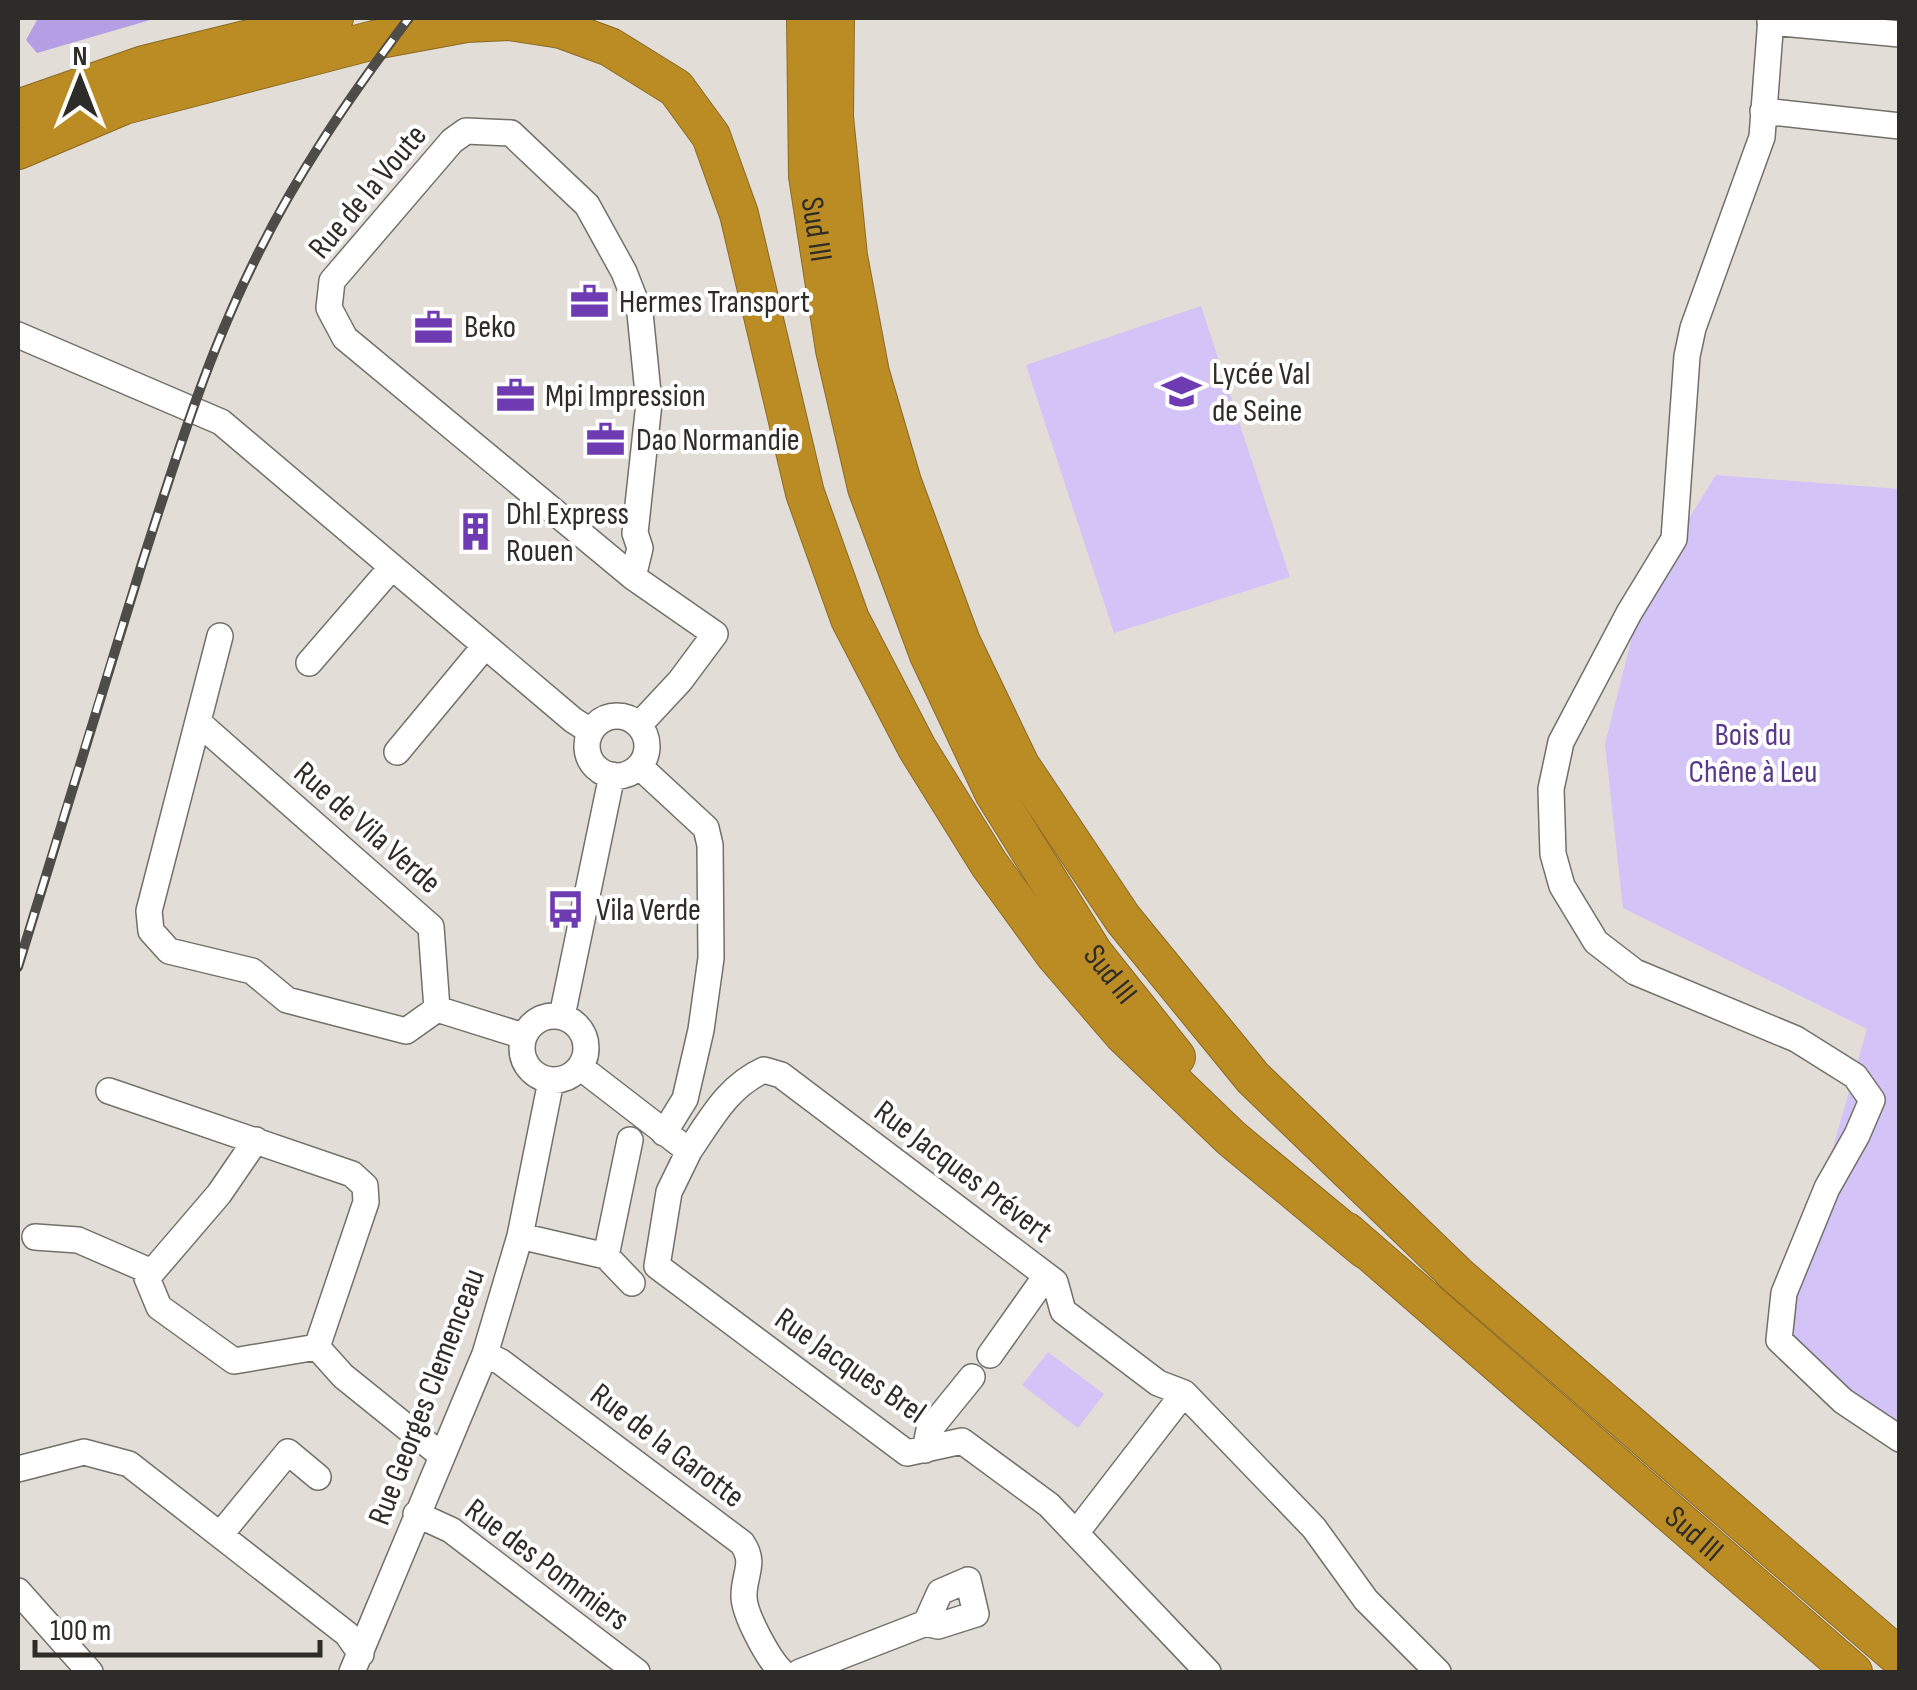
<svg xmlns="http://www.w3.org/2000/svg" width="1917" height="1690" font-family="'Sofia Sans Condensed',sans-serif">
<rect width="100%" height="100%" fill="#e2ded7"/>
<path fill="#d3c3f6" d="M 1201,306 L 1290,577 L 1114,633 L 1026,365 Z
M 1716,475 L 1899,489 L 1899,1456 L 1779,1335 L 1867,1029 L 1623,908 L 1605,744 L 1644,590 Z
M 1048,1352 L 1104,1394 L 1078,1428 L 1022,1385 Z"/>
<path fill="#b59ee3" d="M 38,18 L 157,18 L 37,53 L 26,40 Z"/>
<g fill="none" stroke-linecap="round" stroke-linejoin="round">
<defs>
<path id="minor" d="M 1771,18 L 1762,137 L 1693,328 L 1687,356 L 1674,539 L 1629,613 L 1561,742 L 1551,789 L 1553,854 L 1562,886 L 1596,942 L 1635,972 L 1796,1039 L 1855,1076 L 1872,1100 L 1857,1135 L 1827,1188 L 1784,1293 L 1779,1340 L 1843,1401 L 1900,1439
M 1770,22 L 1900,34
M 1763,111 L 1900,126
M 18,335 L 221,422 L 573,720 L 590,731
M 633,577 L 640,548 L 635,533 L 649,403 L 640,313 L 624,272 L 587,205 L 511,133 L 466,131 L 452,141 L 332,281 L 329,308 L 345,338 L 633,577 L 715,634 L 680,681 L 639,725
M 220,636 L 149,911 L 151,931 L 169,951 L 252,971 L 287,1000 L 406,1031 L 437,1009
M 309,663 L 392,567
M587 746a30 30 0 1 1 60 0a30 30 0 1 1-60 0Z
M 199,723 L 431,927 L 437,1009
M 397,752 L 485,646
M 639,766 L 706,828 L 710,845 L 711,958 L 701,1030 L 685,1099 L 664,1133
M 437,1009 L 523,1036
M522 1048a32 32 0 1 1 64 0a32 32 0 1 1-64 0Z
M 562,1016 L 612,775
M 580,1067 L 689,1151 L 669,1192 L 657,1266 L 907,1453 L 962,1441 L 1049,1505 L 1208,1672
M 109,1091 L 352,1174 L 365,1186 L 366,1202 L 317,1347 L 343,1376 L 441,1455
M 256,1140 L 219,1194 L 147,1278 L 159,1307 L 234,1361 L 317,1347
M 689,1151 C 711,1119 728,1086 764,1070 L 781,1075 L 1055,1282 L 1063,1311 L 1158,1383 L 1184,1393 L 1314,1528 L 1366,1600 L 1438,1672
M 520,1236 L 606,1256 L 630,1140
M 35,1237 L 78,1240 L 152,1272
M 606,1256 L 632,1283
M 485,1354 L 501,1362 L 742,1543 C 756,1563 744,1574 744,1595 C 743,1613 769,1660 782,1672
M 990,1355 L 1046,1276
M 925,1450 L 929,1430 L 972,1377
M 18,1469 L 84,1452 L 129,1464 L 347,1634 L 361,1654
M 416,1514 L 451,1530 L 637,1672
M 1076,1533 L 1184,1393
M 220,1535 L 288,1452 L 318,1477
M 18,1591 L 90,1672
M 352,1672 L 485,1354 L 520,1236 L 551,1081
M 800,1672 L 926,1623 L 938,1626 L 976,1614 L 968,1580 L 940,1592 L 926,1623"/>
<g id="highway">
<path id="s1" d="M 806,18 L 808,176 L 835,350 L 867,488 L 929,655 L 994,793 L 1094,954 L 1176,1057"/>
<path d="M 835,18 L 834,117 L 848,256 L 870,373 L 902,482 L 961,642 L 1020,765 L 1123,919 L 1253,1078 L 1458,1276 L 1900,1658"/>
<path d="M 18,109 L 144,65 L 334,18"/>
<path d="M 18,150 L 124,105 L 374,40 L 466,23 L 509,21 L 561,29 L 610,47 L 676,88 L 711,136 L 739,214 L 805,493 L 850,619 L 917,748 L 989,864 L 1055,955 L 1123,1034 L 1231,1138 L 1365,1249"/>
<path id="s2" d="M 1347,1232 L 1853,1672"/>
</g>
</defs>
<use href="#minor" stroke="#737069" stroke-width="28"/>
<use href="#highway" stroke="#8a6a26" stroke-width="40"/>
<use href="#minor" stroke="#fff" stroke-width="25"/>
<use href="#highway" stroke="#bb8c24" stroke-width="38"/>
<defs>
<path id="rail" d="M 18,967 C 59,832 100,696 143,560 C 175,461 205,362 251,268 C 294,178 349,97 409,18"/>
</defs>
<use href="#rail" stroke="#4e4c48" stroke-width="10"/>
<use href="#rail" stroke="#fff" stroke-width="6" stroke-dasharray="19" stroke-linecap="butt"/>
</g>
<defs>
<symbol id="office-bare" viewBox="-9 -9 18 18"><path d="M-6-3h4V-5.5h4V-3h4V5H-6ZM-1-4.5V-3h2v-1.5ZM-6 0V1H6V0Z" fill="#6f3bb2" stroke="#fff" stroke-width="2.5" paint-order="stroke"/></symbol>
<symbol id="school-bare" viewBox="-9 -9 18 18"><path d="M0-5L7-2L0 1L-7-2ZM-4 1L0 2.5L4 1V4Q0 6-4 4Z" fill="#6f3bb2" stroke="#fff" stroke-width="2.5" paint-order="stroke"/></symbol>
<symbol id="building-bare" viewBox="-9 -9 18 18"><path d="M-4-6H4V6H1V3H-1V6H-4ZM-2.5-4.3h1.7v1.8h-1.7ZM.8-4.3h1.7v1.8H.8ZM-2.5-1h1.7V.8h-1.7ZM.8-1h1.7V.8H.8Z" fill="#6f3bb2" stroke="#fff" stroke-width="2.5" paint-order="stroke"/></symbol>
<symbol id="bus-bare" viewBox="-9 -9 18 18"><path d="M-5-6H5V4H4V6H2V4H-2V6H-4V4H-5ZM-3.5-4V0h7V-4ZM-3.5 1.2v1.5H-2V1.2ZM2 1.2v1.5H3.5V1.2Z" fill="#6f3bb2" stroke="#fff" stroke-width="2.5" paint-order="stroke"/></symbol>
</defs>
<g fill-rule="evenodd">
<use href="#office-bare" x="562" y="274" width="55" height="55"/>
<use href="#office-bare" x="406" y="300" width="55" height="55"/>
<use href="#school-bare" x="1154" y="364" width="55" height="55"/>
<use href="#office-bare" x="488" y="368" width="55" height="55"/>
<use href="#office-bare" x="578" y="412" width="55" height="55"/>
<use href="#building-bare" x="448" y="504" width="55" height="55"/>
<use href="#bus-bare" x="538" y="882" width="55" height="55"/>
</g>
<g text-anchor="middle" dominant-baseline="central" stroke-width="8" stroke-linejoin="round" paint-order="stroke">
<g font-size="32" fill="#2e2c29" stroke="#fff">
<text transform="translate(368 192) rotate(-50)">Rue de la Voute</text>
<text stroke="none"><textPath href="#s1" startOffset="212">Sud III</textPath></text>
<text transform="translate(367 828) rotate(41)">Rue de Vila Verde</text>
<text stroke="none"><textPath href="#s1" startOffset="1022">Sud III</textPath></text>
<text transform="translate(963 1172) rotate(37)">Rue Jacques Prévert</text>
<text transform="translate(850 1366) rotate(35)">Rue Jacques Brel</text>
<text transform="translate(427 1397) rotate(-69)">Rue Georges Clemenceau</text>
<text transform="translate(667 1446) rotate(37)">Rue de la Garotte</text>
<text stroke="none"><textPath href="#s2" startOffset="460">Sud III</textPath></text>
<text transform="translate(547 1565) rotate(37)">Rue des Pommiers</text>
</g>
<g font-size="32" fill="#2e2c29" stroke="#fff" text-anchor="start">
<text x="619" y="302">Hermes Transport</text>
<text x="464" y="327">Beko</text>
<text x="1212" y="374">Lycée Val<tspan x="1212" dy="37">de Seine</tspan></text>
<text x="545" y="396">Mpi Impression</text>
<text x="636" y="440">Dao Normandie</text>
<text x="506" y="514">Dhl Express<tspan x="506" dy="37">Rouen</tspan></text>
<text x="596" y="910">Vila Verde</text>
</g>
<g font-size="32" fill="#593889" stroke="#fff">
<text x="1753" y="735">Bois du<tspan x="1753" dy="37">Chêne à Leu</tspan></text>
</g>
</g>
<rect width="1917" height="1690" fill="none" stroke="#2e2c29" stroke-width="40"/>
<g transform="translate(80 80)" stroke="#ffffff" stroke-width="8" paint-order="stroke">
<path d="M0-8L18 38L0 25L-18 38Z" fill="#2e2c29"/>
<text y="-15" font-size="28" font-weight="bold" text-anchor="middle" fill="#2e2c29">N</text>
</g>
<path d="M35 1640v15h285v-15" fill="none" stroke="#2e2c29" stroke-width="5"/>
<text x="50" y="1640" font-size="30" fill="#2e2c29" stroke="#ffffff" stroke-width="8" paint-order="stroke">100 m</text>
</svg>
